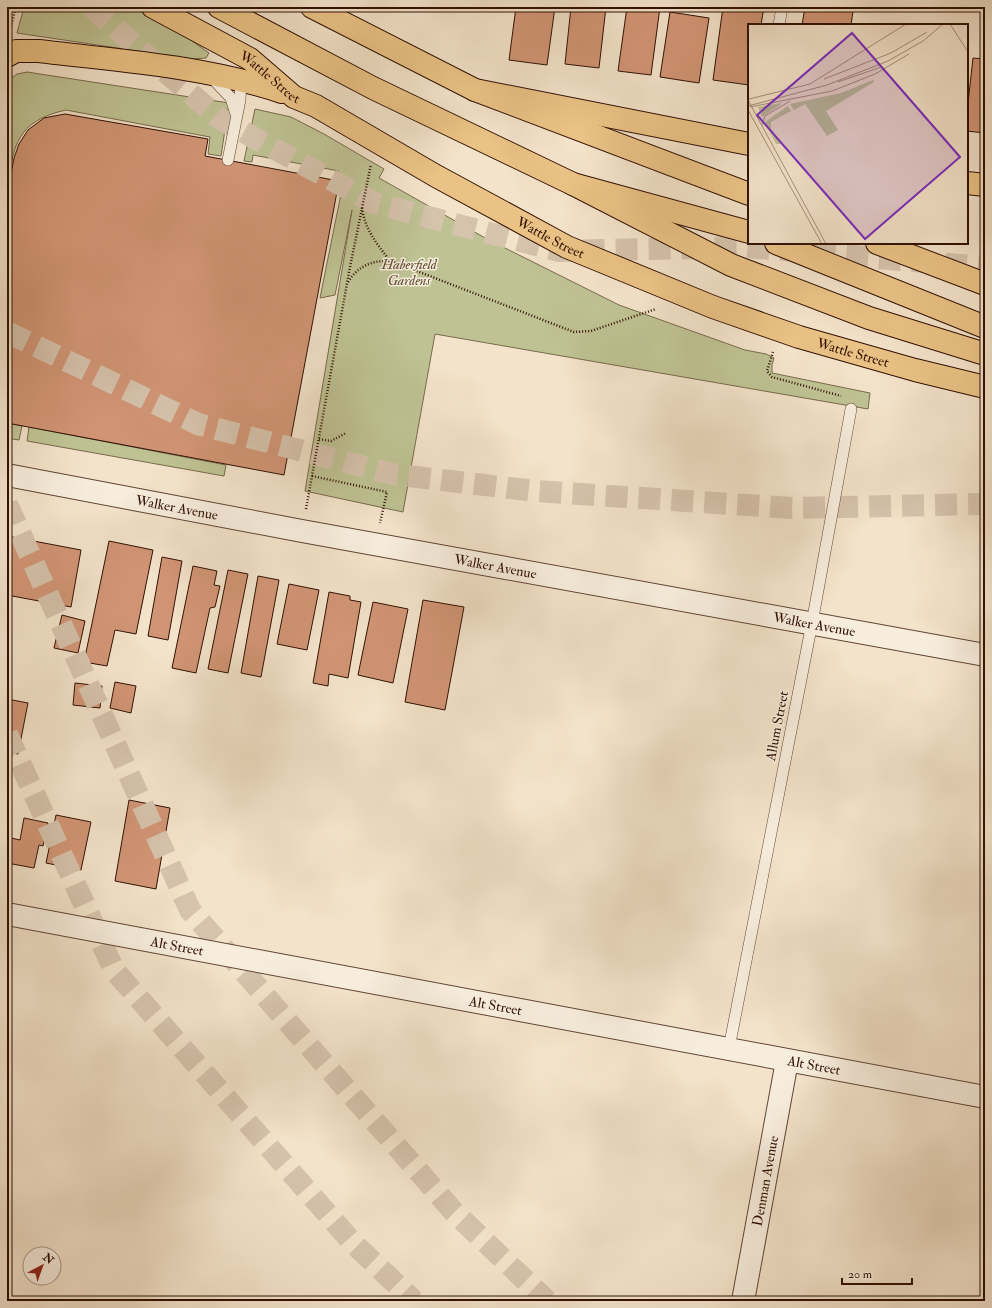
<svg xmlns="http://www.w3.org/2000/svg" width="992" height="1308" font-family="'IM FELL Double Pica',serif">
<rect width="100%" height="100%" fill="#f3e3ca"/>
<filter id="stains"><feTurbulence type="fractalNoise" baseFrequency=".005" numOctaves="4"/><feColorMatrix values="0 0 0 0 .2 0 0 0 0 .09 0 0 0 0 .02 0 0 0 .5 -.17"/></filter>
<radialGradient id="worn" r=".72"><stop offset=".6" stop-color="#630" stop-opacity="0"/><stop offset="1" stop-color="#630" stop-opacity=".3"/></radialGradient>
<path fill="#bfc394" stroke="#786a4c" d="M 24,7 L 132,7 L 188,38 L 209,53 L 206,58 L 191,59 L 17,33 Z
M 27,72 L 229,103 L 221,156 L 208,154 L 210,137 L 66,110 C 16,121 13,146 7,191 L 7,81 L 17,74 Z
M 255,109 L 291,117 L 324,134 L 384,169 L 379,178 L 487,239 L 619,305 L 745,350 L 766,354 L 774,358 L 772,365 L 772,373 L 870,393 L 868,409 L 435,334 L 403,512 L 305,491 L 352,210 L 335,295 L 320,298 L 344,179 L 337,175 L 339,171 L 253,155 L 252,162 L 244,161 Z
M 7,423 L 22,426 L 19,440 L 7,438 Z
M 29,427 L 226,465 L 224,476 L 27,441 Z"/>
<path fill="#d19575" stroke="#301003" d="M 516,7 L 555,7 L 547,65 L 509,60 Z
M 571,7 L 606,7 L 599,68 L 565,64 Z
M 627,7 L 660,7 L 651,75 L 618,71 Z
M 723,7 L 764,7 L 761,25 L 749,25 L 749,85 L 713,80 Z
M 805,7 L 828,7 L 853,11 L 851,25 L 802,25 Z
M 670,12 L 709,18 L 699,83 L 660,77 Z
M 973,58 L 985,59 L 985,133 L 967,131 L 967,112 Z
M 65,114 L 208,139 L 205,156 L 339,181 L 284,475 L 7,423 L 7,194 L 14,158 L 19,144 L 28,130 L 44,118 Z
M 7,536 L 81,550 L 71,607 L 7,595 Z
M 109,541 L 153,550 L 136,634 L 115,630 L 107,666 L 84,662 Z
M 162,557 L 182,561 L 168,640 L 148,636 Z
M 193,566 L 217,571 L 214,585 L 220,586 L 215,607 L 210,608 L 196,673 L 172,668 Z
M 228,570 L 248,574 L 228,673 L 208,669 Z
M 258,576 L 279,580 L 261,677 L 241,673 Z
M 289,584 L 319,590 L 307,650 L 277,644 Z
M 329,592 L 350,596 L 350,600 L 361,602 L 348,678 L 329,674 L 328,686 L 313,683 Z
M 423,600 L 464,607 L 445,710 L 405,702 Z
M 373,602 L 408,609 L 393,683 L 358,675 Z
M 62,615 L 85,621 L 78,653 L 54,648 Z
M 115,682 L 136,686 L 131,713 L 110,708 Z
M 75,683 L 102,686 L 100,708 L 73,705 Z
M 7,699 L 28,703 L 18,754 L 7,752 Z
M 129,800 L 170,808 L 156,889 L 115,881 Z
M 56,815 L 91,822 L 81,870 L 46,863 Z
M 24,818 L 48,823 L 43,846 L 39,845 L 34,868 L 7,863 L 7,837 L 20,840 Z"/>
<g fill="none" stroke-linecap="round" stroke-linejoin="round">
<path stroke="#d6c3ac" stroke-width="22" stroke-dasharray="22 11" stroke-linecap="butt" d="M 91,7 L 220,119 L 374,203 L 559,251 L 747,247 L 985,267
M 7,332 L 198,424 L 392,474 L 535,491 L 792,508 L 985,504
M 7,504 L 190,910 L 454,1212 L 547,1301
M 7,734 L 114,970 L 352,1242 L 414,1301"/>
<defs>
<path id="service" d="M 779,25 L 782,7
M 212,78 L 231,98 L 236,114
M 228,160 L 240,100 L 241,80
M 729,1048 L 812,623 L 851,409"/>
<g id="minor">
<path id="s1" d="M 7,475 L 302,531 L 985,655"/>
<path id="s2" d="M 7,914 L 985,1097"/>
<path id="s3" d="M 743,1301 L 787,1061"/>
</g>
<g id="trunk">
<path id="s4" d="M 153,7 L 250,59 L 294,97 L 316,106 L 436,176 L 567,247 L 713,307 L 799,337 L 915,370 L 985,387"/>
<path d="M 219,7 L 373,88 L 573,184 L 749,232"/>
<path d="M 312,7 L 475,90 L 749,144"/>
<path d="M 7,56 L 16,51 L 39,51 C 121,61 204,66 282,92"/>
<path d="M 967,183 L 985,185"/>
<path d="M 776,243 L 985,327"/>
</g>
<path id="motorway" d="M 475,90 L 749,194
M 573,184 L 731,265 L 869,318 L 985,354
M 877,243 L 985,284"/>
</defs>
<use href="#service" stroke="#614535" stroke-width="12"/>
<use href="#minor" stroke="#614535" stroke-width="24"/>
<use href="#trunk" stroke="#301003" stroke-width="24"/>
<use href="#motorway" stroke="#301003" stroke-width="24"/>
<path stroke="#301003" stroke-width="2.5" stroke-dasharray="1 2" stroke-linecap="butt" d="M 10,30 L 16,7
M 362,208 C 365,230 377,244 390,261
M 348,282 C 358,266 372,260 391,261 L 574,332 L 591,331 L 656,309
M 773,352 L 767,371 L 772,377 L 841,396
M 319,439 L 331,441 L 346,433
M 312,476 L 387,492 L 380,523
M 306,509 L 350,267 L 371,164"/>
<use href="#service" stroke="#f7eddd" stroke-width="11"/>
<use href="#minor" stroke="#f7eddd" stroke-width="22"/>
<use href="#trunk" stroke="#eac285" stroke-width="22"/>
<use href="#motorway" stroke="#eac285" stroke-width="22"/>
</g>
<g text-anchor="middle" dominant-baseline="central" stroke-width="3" stroke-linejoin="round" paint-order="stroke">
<g font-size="14" fill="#301003" stroke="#f7eddd">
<text stroke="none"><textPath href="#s4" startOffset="137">Wattle Street</textPath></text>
<text stroke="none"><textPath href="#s4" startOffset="461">Wattle Street</textPath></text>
<text stroke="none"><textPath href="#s4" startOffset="785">Wattle Street</textPath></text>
<text stroke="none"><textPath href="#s1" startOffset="173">Walker Avenue</textPath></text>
<text stroke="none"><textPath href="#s1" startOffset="497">Walker Avenue</textPath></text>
<text stroke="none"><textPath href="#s1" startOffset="821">Walker Avenue</textPath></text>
<text transform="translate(777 726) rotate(-79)">Allum Street</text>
<text stroke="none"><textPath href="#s2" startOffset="173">Alt Street</textPath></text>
<text stroke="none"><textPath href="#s2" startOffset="497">Alt Street</textPath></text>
<text stroke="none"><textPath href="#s2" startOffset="821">Alt Street</textPath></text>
<text stroke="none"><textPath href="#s3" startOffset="122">Denman Avenue</textPath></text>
</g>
<g font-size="14" font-style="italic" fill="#624f36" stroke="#f7eddd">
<text x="409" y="264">Haberfield<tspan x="409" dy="16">Gardens</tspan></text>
</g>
</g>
<g transform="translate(748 24)">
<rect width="220" height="220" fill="#f3e3ca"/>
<path d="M 125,56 L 126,58 L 78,87 L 90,106 L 79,112 L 57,80 L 46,86 L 42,80 L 93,69 ZM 34,79 L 32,81 L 14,93 L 10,83 ZM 40,82 L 43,87 L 23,98 L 23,105 L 33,120 L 28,120 L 17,98 Z" fill="#bfc394"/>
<path fill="none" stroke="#a58f7a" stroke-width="1" d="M 202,0 L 220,28M 76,55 L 143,29 L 179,8M 90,58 L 133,43M 0,73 L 1,75 L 62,60 L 158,0M 0,76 L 78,220M 0,82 L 79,61 L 140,37 L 175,17 L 195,0M 2,83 L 84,67 L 127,50 L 161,30M 0,86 L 74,220M 14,101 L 17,92 L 42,77"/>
<path fill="#7b2cbf" fill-opacity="0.15" stroke="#7b2cbf" stroke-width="2" d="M 104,9 L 212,133 L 117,215 L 9,91 Z"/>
<rect width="220" height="220" fill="none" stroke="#301003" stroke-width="2"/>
</g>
<rect width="992" height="1308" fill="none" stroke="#f3e3ca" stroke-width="24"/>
<rect x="8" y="8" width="976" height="1292" fill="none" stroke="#301003" stroke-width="2"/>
<rect x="12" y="12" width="968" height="1284" fill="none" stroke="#301003"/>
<g transform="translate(42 1266) rotate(41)"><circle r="19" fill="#f7eddd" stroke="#a79586"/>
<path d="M0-3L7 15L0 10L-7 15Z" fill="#8f2418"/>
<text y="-6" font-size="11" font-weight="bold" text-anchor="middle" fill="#301003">N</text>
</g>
<path d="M842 1278v6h70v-6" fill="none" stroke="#301003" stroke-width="2"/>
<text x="848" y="1278" font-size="12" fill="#301003" stroke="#f7eddd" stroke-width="3" paint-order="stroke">20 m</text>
<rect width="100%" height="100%" filter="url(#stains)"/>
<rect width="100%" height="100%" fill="url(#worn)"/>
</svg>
